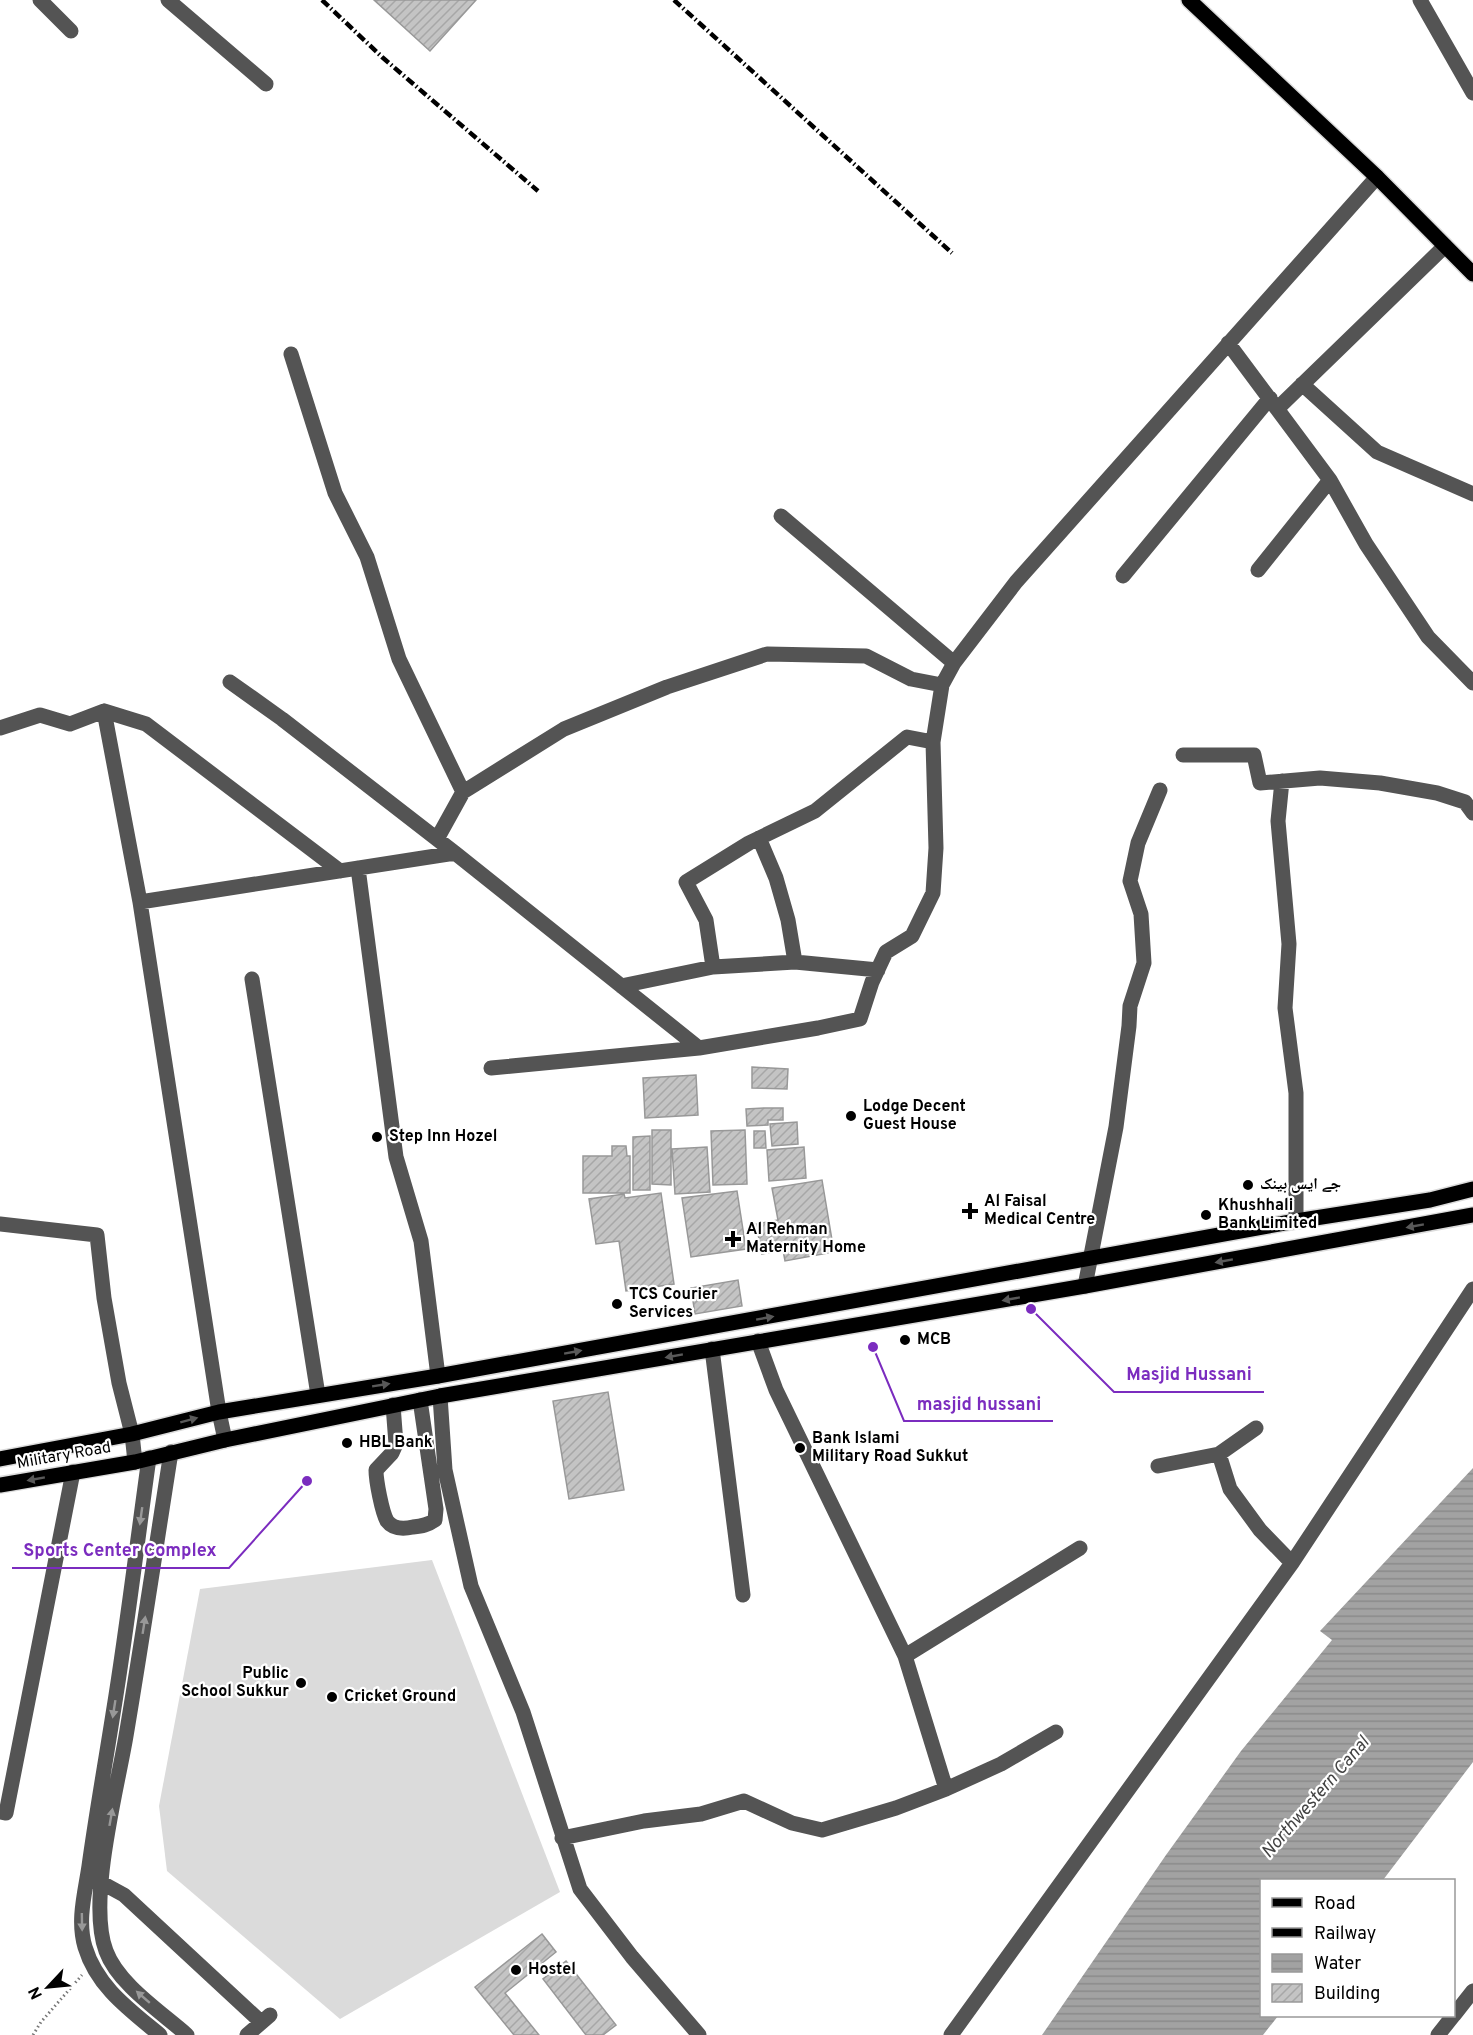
<svg xmlns="http://www.w3.org/2000/svg" width="1473" height="2035" font-family="Overpass,'Noto Naskh Arabic',sans-serif">
<defs>
<pattern id="water-rules" width="6" height="5" patternUnits="userSpaceOnUse" patternTransform="scale(1.5)"><rect width="6" height="5" fill="#a2a2a2"/><path d="M0 2.5h6" fill="none" stroke="#8a8a8a"/></pattern>
<pattern id="building-hatch" width="6" height="6" patternUnits="userSpaceOnUse" patternTransform="scale(1.5)"><rect width="6" height="6" fill="#c4c4c4"/><path d="M-1 1l2-2M0 6l6-6M5 7l2-2" fill="none" stroke="#a7a7a7"/></pattern>
</defs>
<rect width="100%" height="100%" fill="#fff"/>
<path fill="#dbdbdb" d="M 432,1560 L 560,1892 L 340,2019 L 167,1871 L 159,1806 L 200,1589 Z"/>
<path fill="url(#water-rules)" d="M 1473,1468 L 1473,1762 L 1383,1880 L 1262,1880 L 1262,2016 L 1278,2016 L 1263,2035 L 1042,2035 L 1166,1855 L 1241,1751 L 1332,1640 L 1320,1631 Z"/>
<path fill="url(#building-hatch)" stroke="#989898" stroke-width="1.5" d="M 374,0 L 476,0 L 430,51 Z
M 752,1067 L 788,1069 L 787,1089 L 752,1088 Z
M 696,1075 L 698,1115 L 645,1118 L 643,1078 Z
M 764,1108 L 783,1108 L 783,1120 L 768,1120 L 768,1125 L 747,1126 L 746,1109 Z
M 797,1122 L 798,1144 L 772,1146 L 770,1124 Z
M 652,1130 L 671,1130 L 671,1185 L 652,1184 Z
M 745,1130 L 747,1184 L 713,1185 L 711,1131 Z
M 754,1131 L 765,1131 L 766,1148 L 754,1148 Z
M 650,1136 L 650,1190 L 633,1190 L 633,1137 Z
M 612,1146 L 626,1146 L 627,1156 L 630,1156 L 630,1193 L 583,1193 L 583,1156 L 612,1156 Z
M 707,1147 L 710,1192 L 675,1194 L 672,1149 Z
M 804,1147 L 806,1178 L 769,1181 L 767,1150 Z
M 822,1180 L 834,1252 L 785,1261 L 783,1250 L 762,1254 L 756,1224 L 778,1220 L 772,1188 Z
M 737,1191 L 746,1249 L 691,1257 L 682,1198 Z
M 661,1193 L 674,1284 L 626,1291 L 619,1241 L 596,1244 L 589,1199 L 624,1194 L 625,1198 Z
M 738,1280 L 742,1306 L 695,1314 L 691,1288 Z
M 608,1392 L 624,1490 L 569,1499 L 553,1401 Z
M 542,1934 L 556,1952 L 505,1993 L 539,2035 L 514,2035 L 475,1987 Z
M 566,1961 L 616,2025 L 603,2035 L 586,2035 L 543,1979 Z"/>
<g fill="none" stroke-linecap="round" stroke-linejoin="round">
<defs>
<path id="major" d="M 1189,0 L 1377,177 L 1473,274
M 0,1459 L 132,1434 L 219,1412 L 438,1376 L 1296,1221 L 1430,1200 L 1473,1189
M 0,1485 L 135,1462 L 225,1440 L 440,1396 L 1085,1286 L 1473,1215"/>
</defs>
<use href="#major" stroke="#dbdbdb" stroke-width="18"/>
<path stroke="#767676" stroke-width="3" stroke-dasharray="1.5 3" stroke-linecap="butt" d="M 33,2035 L 41,2022 L 82,1975"/>
<path stroke="#545454" stroke-width="15" d="M 40,0 L 71,31
M 168,0 L 266,84
M 1420,0 L 1473,93
M 1228,343 L 1330,480 L 1366,544 L 1428,637 L 1473,683
M 291,354 L 335,493 L 367,557 L 399,659 L 463,792
M 1302,384 L 1377,452 L 1473,494
M 1278,408 L 1445,246
M 781,516 L 954,663
M 1258,570 L 1330,480
M 1123,576 L 1270,398
M 230,682 L 282,719 L 455,853 L 699,1048
M 104,711 L 140,902 L 219,1412 L 225,1440
M 0,728 L 40,715 L 70,724 L 104,711 L 146,724 L 340,871
M 1183,755 L 1254,755 L 1260,783 L 1320,778 L 1380,783 L 1437,793 L 1465,802 L 1473,813
M 1282,781 L 1278,821 L 1289,944 L 1285,1008 L 1296,1093 L 1296,1221
M 759,838 L 776,878 L 788,920 L 795,962
M 437,839 L 463,792 L 564,729 L 667,687 L 767,654 L 866,656 L 911,679 L 942,685
M 358,868 L 396,1157 L 421,1241 L 438,1376
M 140,902 L 455,853
M 713,967 L 706,920 L 686,882 L 749,843 L 815,811 L 907,737 L 933,742
M 252,979 L 318,1395
M 621,986 L 713,967 L 795,962 L 878,970
M 491,1068 L 699,1048 L 818,1028 L 860,1019 L 872,982 L 886,952 L 912,936 L 933,893 L 936,848 L 933,742 L 942,685 L 954,663 L 1016,582 L 1377,177
M 0,1224 L 97,1235 L 104,1298 L 119,1383 L 132,1434 L 135,1462
M 1085,1286 L 1116,1127 L 1129,1026 L 1130,1006 L 1144,963 L 1141,914 L 1130,881 L 1138,843 L 1160,790
M 758,1341 L 776,1390 L 905,1656 L 946,1789
M 712,1349 L 743,1595
M 440,1396 L 445,1470 L 471,1586 L 523,1712 L 580,1889 L 632,1957 L 699,2035
M 393,1405 L 396,1444 L 392,1453 L 376,1470 C 376,1481 382,1512 387,1521 C 393,1529 404,1529 413,1527 C 422,1526 428,1525 435,1520 L 436,1509 L 420,1400
M 171,1452 C 156,1547 142,1641 126,1736 C 117,1790 87,1901 106,1951 C 118,1984 161,2012 187,2035
M 1219,1454 L 1230,1489 L 1260,1530 L 1292,1563
M 149,1458 C 137,1543 127,1629 113,1714 C 105,1765 96,1815 89,1866 C 85,1893 77,1920 85,1947 C 97,1987 130,2010 160,2035
M 1158,1466 L 1219,1454 L 1256,1428
M 905,1656 L 1080,1548
M 0,1812 L 6,1813 L 73,1472
M 562,1838 L 644,1821 L 701,1814 L 744,1801 L 792,1823 L 822,1830 L 896,1808 L 946,1789 L 1001,1764 L 1056,1732
M 92,1881 L 102,1883 L 124,1895 L 261,2022
M 1454,2015 L 1473,1991
M 247,2035 L 270,2015
M 951,2035 L 1292,1563 L 1473,1289
M 1438,2035 L 1453,2016"/>
<use href="#major" stroke="#000" stroke-width="15"/>
<path stroke="#000" stroke-width="4.5" stroke-dasharray="9 3 1.5 3" stroke-linecap="butt" d="M 322,0 L 382,57 L 538,191
M 674,0 L 952,253"/>
</g>
<defs><path id="oneway-solid" d="M-6-.8H1V-3.2L6.5 0L1 3.2V.8H-6Z" transform="scale(1.5)"/></defs>
<g fill="#595959">
<use href="#oneway-solid" transform="translate(1415 1226) rotate(170)"/>
<use href="#oneway-solid" transform="translate(1224 1261) rotate(170)"/>
<use href="#oneway-solid" transform="translate(1011 1299) rotate(170)"/>
<use href="#oneway-solid" transform="translate(765 1318) rotate(-10)"/>
<use href="#oneway-solid" transform="translate(573 1352) rotate(-10)"/>
<use href="#oneway-solid" transform="translate(674 1356) rotate(170)"/>
<use href="#oneway-solid" transform="translate(381 1385) rotate(-9)"/>
<use href="#oneway-solid" transform="translate(189 1420) rotate(-15)"/>
<use href="#oneway-solid" transform="translate(36 1479) rotate(170)"/>
</g>
<g fill="#989898">
<use href="#oneway-solid" transform="translate(141 1516) rotate(98)"/>
<use href="#oneway-solid" transform="translate(144 1625) rotate(-81)"/>
<use href="#oneway-solid" transform="translate(114 1709) rotate(99)"/>
<use href="#oneway-solid" transform="translate(111 1817) rotate(-80)"/>
<use href="#oneway-solid" transform="translate(82 1922) rotate(89)"/>
<use href="#oneway-solid" transform="translate(143 1997) rotate(-139)"/>
</g>
<g fill="#000" stroke="#fff" stroke-width="2">
<circle cx="851" cy="1116" r="6"/>
<circle cx="377" cy="1137" r="6"/>
<circle cx="1248" cy="1185" r="6"/>
<path d="M967 1202h6v6h6v6h-6v6h-6v-6h-6v-6h6z"/>
<circle cx="1206" cy="1215" r="6"/>
<path d="M730 1230h6v6h6v6h-6v6h-6v-6h-6v-6h6z"/>
<circle cx="617" cy="1304" r="6"/>
<circle cx="905" cy="1340" r="6"/>
<circle cx="347" cy="1443" r="6"/>
<circle cx="800" cy="1448" r="6"/>
<circle cx="301" cy="1683" r="6"/>
<circle cx="332" cy="1697" r="6"/>
<circle cx="516" cy="1970" r="6"/>
</g>
<g text-anchor="middle" dominant-baseline="central" stroke-width="4.5" stroke-linejoin="round" paint-order="stroke">
<g font-size="16" font-weight="bold" fill="#000" stroke="#fff" text-anchor="start">
<text x="863" y="1107">Lodge Decent<tspan x="863" dy="18">Guest House</tspan></text>
<text x="389" y="1137">Step Inn Hozel</text>
<text x="1260" y="1185">جے ایس بینک</text>
<text x="984" y="1202">Al Faisal<tspan x="984" dy="18">Medical Centre</tspan></text>
<text x="1218" y="1206">Khushhali<tspan x="1218" dy="18">Bank Limited</tspan></text>
<text x="746" y="1230">Al Rehman<tspan x="746" dy="18">Maternity Home</tspan></text>
<text x="629" y="1295">TCS Courier<tspan x="629" dy="18">Services</tspan></text>
<text x="917" y="1340">MCB</text>
<text x="812" y="1439">Bank Islami<tspan x="812" dy="18">Military Road Sukkut</tspan></text>
<text x="359" y="1443">HBL Bank</text>
<text x="289" y="1674" text-anchor="end">Public<tspan x="289" dy="18">School Sukkur</tspan></text>
<text x="344" y="1697">Cricket Ground</text>
<text x="528" y="1970">Hostel</text>
</g>
<g font-size="16" fill="#000" stroke="#fff">
<text transform="translate(64 1456) rotate(-10)">Military Road</text>
</g>
<g font-size="18" font-style="italic" fill="#434343" stroke="#fff">
<text transform="translate(1316 1798) rotate(-49)">Northwestern Canal</text>
</g>
</g>
<path fill="none" stroke="#7b2cbf" stroke-width="2" d="M1031 1309L1114 1392H1264M873 1347L904 1421H1053M307 1481L229 1568H12"/>
<g fill="#7b2cbf" stroke="#fff" stroke-width="2">
<circle cx="1031" cy="1309" r="6"/>
<circle cx="873" cy="1347" r="6"/>
<circle cx="307" cy="1481" r="6"/>
</g>
<g font-size="18" text-anchor="middle" font-weight="bold" fill="#7b2cbf" stroke="#fff" stroke-width="4.5" stroke-linejoin="round" paint-order="stroke">
<text x="1189" y="1380">Masjid Hussani</text>
<text x="979" y="1410">masjid hussani</text>
<text x="120" y="1556">Sports Center Complex</text>
</g>
<rect x="1260" y="1879" width="195" height="138" fill="#ffffff" stroke="#999999" stroke-width="1.5"/>
<rect x="1272" y="1898" width="30" height="9" fill="#000000" stroke="#999999" stroke-width="1.5"/>
<text x="1314" y="1909" font-size="18" fill="#000000">Road</text>
<rect x="1272" y="1928" width="30" height="9" fill="#000000" stroke="#999999" stroke-width="1.5"/>
<text x="1314" y="1939" font-size="18" fill="#000000">Railway</text>
<rect x="1272" y="1954" width="30" height="18" fill="url(#water-rules)" stroke="#999999" stroke-width="1.5"/>
<text x="1314" y="1969" font-size="18" fill="#000000">Water</text>
<rect x="1272" y="1984" width="30" height="18" fill="url(#building-hatch)" stroke="#999999" stroke-width="1.5"/>
<text x="1314" y="1999" font-size="18" fill="#000000">Building</text>
<g transform="translate(48 1987) rotate(244)" stroke="#ffffff" stroke-width="4.5" paint-order="stroke">
<path d="M0-4.5L10 22L0 15L-10 22Z" fill="#000000"/>
<text y="-9" font-size="16" font-weight="bold" text-anchor="middle" fill="#000000">N</text>
</g>
</svg>
